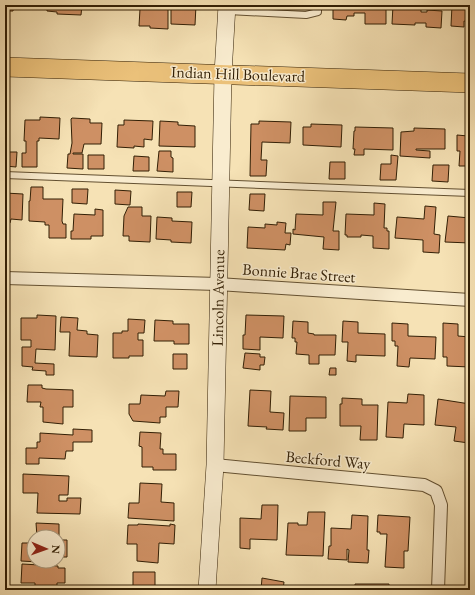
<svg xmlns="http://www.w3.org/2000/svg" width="475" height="595" font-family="'EB Garamond',serif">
<rect width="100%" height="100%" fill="#f6e2b5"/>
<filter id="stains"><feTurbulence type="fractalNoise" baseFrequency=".005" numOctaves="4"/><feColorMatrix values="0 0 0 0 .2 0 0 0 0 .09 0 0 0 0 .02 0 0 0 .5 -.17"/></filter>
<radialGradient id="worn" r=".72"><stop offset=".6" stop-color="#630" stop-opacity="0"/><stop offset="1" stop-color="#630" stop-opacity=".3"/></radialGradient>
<path fill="#ce9064" stroke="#321f05" d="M 5,5 L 14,5 L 13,11 L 5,11 Z
M 47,5 L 82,5 L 81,15 L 57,14 L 57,12 L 47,11 Z
M 156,5 L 168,5 L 168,29 L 150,28 L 150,26 L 139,26 L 140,9 L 156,9 Z
M 171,5 L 196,5 L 195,25 L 171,24 Z
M 333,5 L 380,5 L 380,8 L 386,8 L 386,24 L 365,24 L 365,13 L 354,13 L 354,16 L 347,16 L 346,20 L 333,19 Z
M 393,5 L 421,5 L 421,12 L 427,12 L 427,10 L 442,11 L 441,28 L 426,27 L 426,23 L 415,23 L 415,25 L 392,24 Z
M 452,5 L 470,5 L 470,22 L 464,21 L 464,27 L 451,26 Z
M 40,117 L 60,118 L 59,139 L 39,138 L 39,141 L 37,141 L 37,167 L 22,167 L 22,153 L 26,153 L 26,141 L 24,141 L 25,120 L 40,120 Z
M 72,118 L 90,119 L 90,123 L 102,123 L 101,144 L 84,144 L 82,153 L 73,153 L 73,154 L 83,154 L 83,169 L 67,168 L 68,154 L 70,154 L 72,143 L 71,119 Z
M 124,120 L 153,121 L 152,140 L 144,139 L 144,147 L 134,146 L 134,148 L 117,147 L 118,125 L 124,125 Z
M 160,121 L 178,122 L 178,125 L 195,126 L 195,147 L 159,146 Z
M 259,121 L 291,122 L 290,143 L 262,142 L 261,160 L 267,160 L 266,176 L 250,176 L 251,124 L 259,124 Z
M 311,124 L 342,125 L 341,147 L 303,145 L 303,127 L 311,127 Z
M 355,127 L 393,128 L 393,150 L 364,149 L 364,155 L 354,155 L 355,149 L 353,149 L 354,131 L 355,131 Z
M 414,128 L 445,129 L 445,149 L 416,149 L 416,150 L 430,151 L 430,158 L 400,156 L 401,132 L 414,131 Z
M 468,130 L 470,131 L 470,152 L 467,152 L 466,166 L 459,166 L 460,151 L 457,151 L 457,135 L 468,136 Z
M 159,151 L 171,151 L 171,157 L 173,158 L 173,172 L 157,171 Z
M 5,152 L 17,152 L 16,167 L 5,166 Z
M 88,155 L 104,155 L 104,169 L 88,169 Z
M 391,155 L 398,156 L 396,180 L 380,180 L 381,164 L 391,164 Z
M 134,156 L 149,157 L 149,171 L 133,171 Z
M 330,162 L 345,162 L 345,179 L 329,179 Z
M 433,165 L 449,165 L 448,182 L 432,181 Z
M 31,187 L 43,187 L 43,199 L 63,199 L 62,221 L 63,224 L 66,224 L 66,238 L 49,238 L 49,225 L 45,225 L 45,222 L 29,221 L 29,201 L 30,201 Z
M 72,189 L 88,189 L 87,204 L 72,203 Z
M 115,190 L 131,191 L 130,205 L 115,204 Z
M 177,192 L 192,192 L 191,207 L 177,207 Z
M 5,193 L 23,194 L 22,220 L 11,219 L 10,223 L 5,223 Z
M 250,194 L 265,194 L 264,211 L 249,210 Z
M 323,202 L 336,202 L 333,231 L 339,231 L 339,250 L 323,249 L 324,237 L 293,234 L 293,229 L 295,230 L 296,214 L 323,215 Z
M 374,203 L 385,204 L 384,228 L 387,228 L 387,231 L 389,231 L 389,249 L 373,248 L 373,236 L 361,235 L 361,237 L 347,237 L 347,235 L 345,235 L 346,214 L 374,215 Z
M 425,206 L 436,207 L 434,234 L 440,235 L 439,253 L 423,252 L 423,240 L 395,238 L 397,217 L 424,219 Z
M 128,207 L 142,207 L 142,216 L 151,216 L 150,242 L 129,241 L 129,236 L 123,236 L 124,216 Z
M 95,209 L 103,210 L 103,236 L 91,236 L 91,239 L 71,239 L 71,231 L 73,231 L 74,214 L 95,215 Z
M 448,216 L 470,218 L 470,243 L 445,242 Z
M 157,217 L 172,218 L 172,221 L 192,222 L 191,243 L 171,242 L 171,240 L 156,239 Z
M 277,222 L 286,223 L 285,233 L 291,233 L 290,245 L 286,244 L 285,250 L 247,248 L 248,227 L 265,228 L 265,224 L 277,225 Z
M 37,315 L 56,316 L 55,350 L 36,349 L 35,363 L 54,364 L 54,375 L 46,375 L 46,371 L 32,370 L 33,367 L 22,366 L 22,347 L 31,347 L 31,340 L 21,340 L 21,318 L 37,318 Z
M 246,315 L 284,316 L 283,338 L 260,337 L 260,350 L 243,349 L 243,335 L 245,335 Z
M 61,317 L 78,318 L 77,330 L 87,331 L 87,334 L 98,335 L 97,357 L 69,356 L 70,332 L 60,332 Z
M 128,319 L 145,320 L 144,333 L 138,333 L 138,340 L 143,340 L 143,356 L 129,356 L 129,358 L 113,358 L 113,333 L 122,333 L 122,331 L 128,331 Z
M 155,320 L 173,321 L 173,324 L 189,324 L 189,344 L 174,344 L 174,341 L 154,341 Z
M 293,321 L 308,322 L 308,333 L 314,334 L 314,335 L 336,335 L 335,355 L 319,355 L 319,364 L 309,364 L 309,355 L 296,354 L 297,342 L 295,342 L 295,338 L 292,338 Z
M 343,321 L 358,322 L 358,333 L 385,334 L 385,356 L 356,355 L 356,362 L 347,361 L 348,342 L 342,342 Z
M 392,323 L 408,324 L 408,336 L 436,337 L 435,359 L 410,358 L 409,367 L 397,366 L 398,346 L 395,346 L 395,341 L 392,341 Z
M 443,323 L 458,324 L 458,336 L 470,337 L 470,367 L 447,366 L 447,357 L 443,357 Z
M 245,353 L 260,354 L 260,357 L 265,357 L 264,365 L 260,365 L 260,370 L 243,368 Z
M 173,354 L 187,354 L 187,369 L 173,369 Z
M 330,368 L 336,368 L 336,375 L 329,375 Z
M 28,385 L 42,385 L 42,388 L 46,389 L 73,390 L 73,407 L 63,407 L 63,424 L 43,422 L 43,407 L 40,407 L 41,402 L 27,402 Z
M 250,390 L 271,391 L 270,412 L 284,413 L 283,430 L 266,429 L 267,427 L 248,426 Z
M 166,391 L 179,391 L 178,407 L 166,407 L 166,417 L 160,417 L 160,423 L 133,421 L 129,414 L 129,404 L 140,404 L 141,395 L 165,396 Z
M 408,394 L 424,395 L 424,425 L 404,424 L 403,438 L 386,437 L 388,402 L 407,403 Z
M 290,396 L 326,397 L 326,418 L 306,418 L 306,431 L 289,431 Z
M 342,398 L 362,399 L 362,405 L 378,405 L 377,440 L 360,440 L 361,426 L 340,426 L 340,404 L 342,404 Z
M 438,399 L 470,404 L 469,443 L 454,441 L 456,427 L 435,425 Z
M 73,429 L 92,430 L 92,442 L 73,442 L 73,451 L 66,451 L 65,459 L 39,458 L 39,464 L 26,464 L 26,448 L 37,448 L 37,442 L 40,442 L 40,433 L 73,435 Z
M 140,432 L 161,433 L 160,449 L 163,449 L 163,454 L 176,454 L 176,470 L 153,470 L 153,467 L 142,467 L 142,447 L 139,446 Z
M 23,474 L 69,476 L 68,495 L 59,495 L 59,501 L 67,501 L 67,498 L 81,498 L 80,514 L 37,513 L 38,493 L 23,493 Z
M 140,483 L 162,484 L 161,502 L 174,503 L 174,521 L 128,518 L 129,503 L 139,503 Z
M 262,505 L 278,505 L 277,540 L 250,539 L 250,549 L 240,548 L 240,518 L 261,519 Z
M 308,512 L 325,512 L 323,556 L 286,555 L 288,523 L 298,523 L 298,525 L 307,525 Z
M 352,515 L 368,516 L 367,550 L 369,550 L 368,563 L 348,562 L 349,550 L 347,549 L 347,560 L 328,559 L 329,546 L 331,546 L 331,528 L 351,529 Z
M 378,515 L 410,517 L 408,551 L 404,551 L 404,568 L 385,567 L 387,534 L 380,534 L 380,532 L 377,532 Z
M 36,523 L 59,524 L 59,540 L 67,540 L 67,557 L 58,557 L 58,537 L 37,537 Z
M 138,524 L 170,526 L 170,524 L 175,525 L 174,544 L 159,543 L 158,563 L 137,561 L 137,544 L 127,544 L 128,525 L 138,525 Z
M 22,543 L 34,543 L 34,561 L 39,562 L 21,561 Z
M 22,564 L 58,566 L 58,568 L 65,568 L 65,583 L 57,583 L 57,590 L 35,590 L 35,583 L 21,583 Z
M 133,572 L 155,572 L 155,590 L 123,590 L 123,587 L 133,587 Z
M 262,578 L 284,582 L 283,590 L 261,590 Z
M 355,584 L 389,584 L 389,590 L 355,590 Z"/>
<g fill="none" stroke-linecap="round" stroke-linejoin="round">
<defs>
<path id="lane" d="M 228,11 L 306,15 L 318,12 L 318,5
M 5,175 L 470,193"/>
<path id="street" d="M 5,278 L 218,284 L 470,300
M 215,465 L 424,485 L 436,491 L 441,505 L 438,590"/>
<path id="secondary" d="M 207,590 L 215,465 L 223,74 L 227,5"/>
<path id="primary" d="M 5,67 L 470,83"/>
</defs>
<use href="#lane" stroke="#635031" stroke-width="8"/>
<use href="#street" stroke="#635031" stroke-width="14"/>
<use href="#secondary" stroke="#321f05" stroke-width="18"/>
<use href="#primary" stroke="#321f05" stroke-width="20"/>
<use href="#lane" stroke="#f9eccf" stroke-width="6"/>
<use href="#street" stroke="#f9eccf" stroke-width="12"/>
<use href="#secondary" stroke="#f9eccf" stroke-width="17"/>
<use href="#primary" stroke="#ebc17a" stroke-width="19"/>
</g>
<g text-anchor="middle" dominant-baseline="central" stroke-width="3" stroke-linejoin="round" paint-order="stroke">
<g font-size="16" fill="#321f05" stroke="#f9eccf">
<text transform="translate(238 74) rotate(2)">Indian Hill Boulevard</text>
<text transform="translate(299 273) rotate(4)">Bonnie Brae Street</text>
<text transform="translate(218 298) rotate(-89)">Lincoln Avenue</text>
<text transform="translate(328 460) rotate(5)">Beckford Way</text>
</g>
</g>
<rect width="475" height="595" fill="none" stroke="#f6e2b5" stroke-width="20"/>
<rect x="6" y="6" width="463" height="583" fill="none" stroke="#321f05" stroke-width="2"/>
<rect x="10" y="10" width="455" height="575" fill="none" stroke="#321f05"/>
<g transform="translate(46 549) rotate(92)"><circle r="19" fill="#f9eccf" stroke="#a99a7e"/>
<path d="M0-3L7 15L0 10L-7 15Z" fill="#8f2418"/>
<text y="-6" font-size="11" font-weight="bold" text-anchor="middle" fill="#321f05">N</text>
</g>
<rect width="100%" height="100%" filter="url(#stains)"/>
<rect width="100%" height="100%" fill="url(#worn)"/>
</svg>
